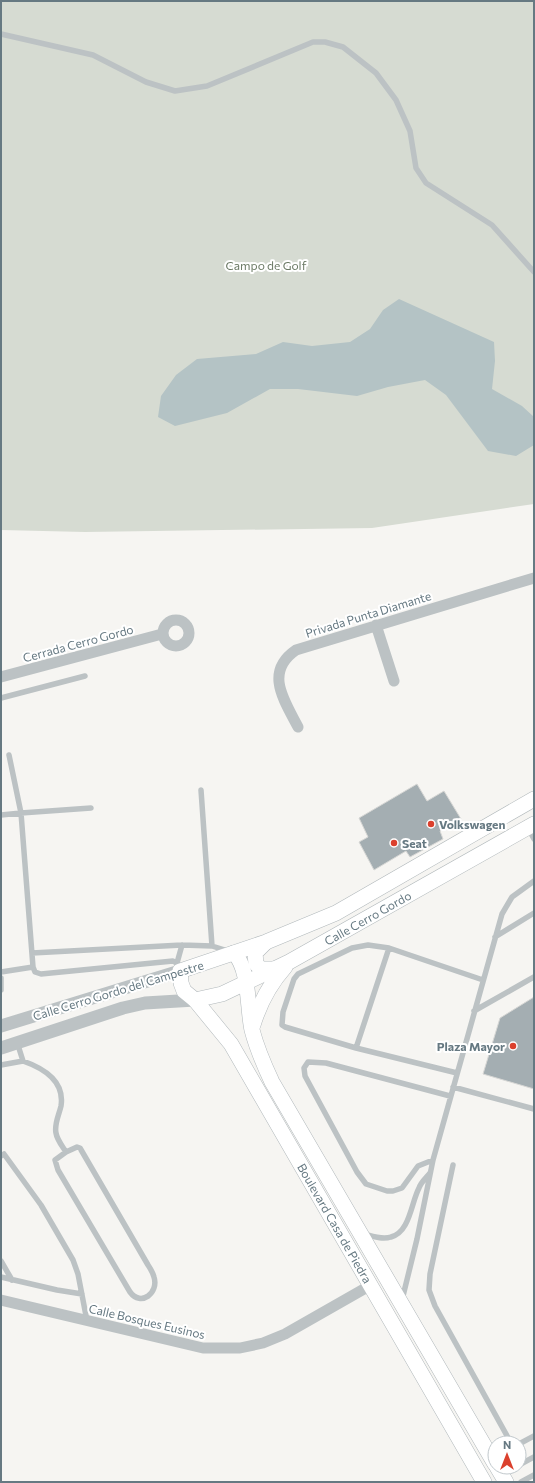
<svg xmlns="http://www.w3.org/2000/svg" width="535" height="1483" font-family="Commissioner,sans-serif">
<rect width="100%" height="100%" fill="#f6f5f2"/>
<path fill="#d6dbd2" d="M 1,1 L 534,1 L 534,504 L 372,528 L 85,532 L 1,530 Z"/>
<path fill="#b4c3c5" d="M 399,299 L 494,342 L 495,361 L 492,389 L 522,406 L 534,417 L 534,445 L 516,456 L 488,451 L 446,395 L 425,380 L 388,387 L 357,396 L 298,389 L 270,389 L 227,413 L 175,426 L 158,417 L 161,396 L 176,375 L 197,359 L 256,354 L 283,342 L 312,346 L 350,342 L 370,329 L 383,310 Z"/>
<path fill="#a4aeb2" stroke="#d7d7d5" d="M 417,784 L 427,801 L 444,791 L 461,819 L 440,831 L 443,839 L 410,857 L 406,851 L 374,870 L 359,842 L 368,837 L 359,818 Z
M 534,997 L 534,1089 L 483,1074 L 500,1018 Z"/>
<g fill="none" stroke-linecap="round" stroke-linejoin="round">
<defs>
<g id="secondary">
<path d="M 265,943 L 255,953 L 256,964 L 261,969 L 274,969"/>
<path d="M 234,953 C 250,969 247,1008 252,1030 C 257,1049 264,1065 272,1082 L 495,1464"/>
<path id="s1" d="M 195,1000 L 222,994 L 289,962 L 534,824"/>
<path d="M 253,1025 C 260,1002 269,985 285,967"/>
<path d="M 497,1467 L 506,1482"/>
<path d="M 484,1482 L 231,1044 L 195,1000 L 184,991 L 181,983 L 180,971 L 266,942 L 336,913 L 534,799"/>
</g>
</defs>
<use href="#secondary" stroke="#b1b8bb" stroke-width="16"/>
<path stroke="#bcc2c4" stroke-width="5.5" d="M 1,34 L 93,55 L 146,82 L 175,91 L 207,86 L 313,42 L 325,42 L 343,47 L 376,73 L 396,100 L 410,131 L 416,168 L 426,183 L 492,225 L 534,272
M 1,698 L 85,676
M 9,755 L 21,813 L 91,808
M 201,790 L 212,946
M 1,815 L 21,813 L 33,967 L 35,972 L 41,974 L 173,961 L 178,964 L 180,971
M 528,828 L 534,839
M 495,937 L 534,913
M 32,953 L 182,945 L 212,946 L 228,951
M 177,963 L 182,945
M 1,972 L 33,967
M 1,978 L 1,990
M 474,1011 L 534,977
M 356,1048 L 389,948
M 23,1061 C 43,1068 65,1081 61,1106 C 59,1115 54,1124 56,1133 C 57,1140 63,1147 66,1152 L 55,1160 L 58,1170 L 130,1292 C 141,1307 159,1293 154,1277 C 153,1273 150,1268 148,1265 L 80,1148 L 77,1147 L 66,1152
M 1,1065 L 23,1061 L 17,1042
M 457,1073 L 356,1048 L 285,1027 L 282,1025 L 283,1012 L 294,979 L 298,974 L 352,948 L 368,945 L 389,948 L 483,980
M 453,1087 L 534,1109
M 1,1156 L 4,1154 L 41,1205 L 73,1260 L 78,1274 L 87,1321
M 433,1160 L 418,1166 L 402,1188 L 393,1191 L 387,1191 L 366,1184 L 357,1172 L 305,1076 L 304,1068 L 308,1062 L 326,1063 L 450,1096
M 453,1165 L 430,1274 L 429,1290 L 435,1306 L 511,1443
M 364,1234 C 372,1236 382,1240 391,1237 C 410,1232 411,1203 419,1188 C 421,1182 426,1178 430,1173
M 1,1261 L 12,1280
M 1,1277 L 57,1290 L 82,1294
M 402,1300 L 417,1239 L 433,1160 L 502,914 L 512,897 L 534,881
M 519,1444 L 534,1436
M 519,1465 L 534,1457
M 503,1473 L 515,1467
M 521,1482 L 534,1475"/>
<path stroke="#bcc2c4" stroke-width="11" d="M163 633a13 13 0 1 1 26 0a13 13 0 1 1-26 0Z
M 376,625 L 394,681
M 1,677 L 162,634
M 298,727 C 284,700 264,672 296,650 L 534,578
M 1,1300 L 203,1348 L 240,1348 L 263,1343 L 285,1334 L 371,1285"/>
<path stroke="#bcc2c4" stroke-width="13" d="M 1,1026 L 180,971
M 1,1048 L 123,1008 L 145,1003 L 195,1000"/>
<use href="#secondary" stroke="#fff" stroke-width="15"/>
</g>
<g fill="#db402d" stroke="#fff" stroke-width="1.5">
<circle cx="431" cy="824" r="4"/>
<circle cx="394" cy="843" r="4"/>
<circle cx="513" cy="1046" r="4"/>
</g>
<g text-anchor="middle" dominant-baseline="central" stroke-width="4" stroke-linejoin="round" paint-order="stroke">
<g font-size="12" fill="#6b7a65" stroke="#fff">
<text x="266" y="265">Campo de Golf</text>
</g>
<g font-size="12" fill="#667982" stroke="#fff">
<text transform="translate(368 614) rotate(-17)">Privada Punta Diamante</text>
<text transform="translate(78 643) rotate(-15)">Cerrada Cerro Gordo</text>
<text stroke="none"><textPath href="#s1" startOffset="192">Calle Cerro Gordo</textPath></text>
<text transform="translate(118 990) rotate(-17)">Calle Cerro Gordo del Campestre</text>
<text transform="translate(335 1223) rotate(60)">Boulevard Casa de Piedra</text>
<text transform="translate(147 1321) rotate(13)">Calle Bosques Eusinos</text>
</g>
<g font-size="12" font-weight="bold" fill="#667982" stroke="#fff" text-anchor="start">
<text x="439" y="824">Volkswagen</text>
<text x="402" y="843">Seat</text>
<text x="505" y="1046" text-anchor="end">Plaza Mayor</text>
</g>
</g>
<rect width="535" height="1483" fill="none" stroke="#667982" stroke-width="4"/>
<g transform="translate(507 1455)"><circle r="19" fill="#ffffff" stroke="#c2c9cd"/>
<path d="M0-3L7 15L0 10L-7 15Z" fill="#db402d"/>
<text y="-6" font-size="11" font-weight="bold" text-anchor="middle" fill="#667982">N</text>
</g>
</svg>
